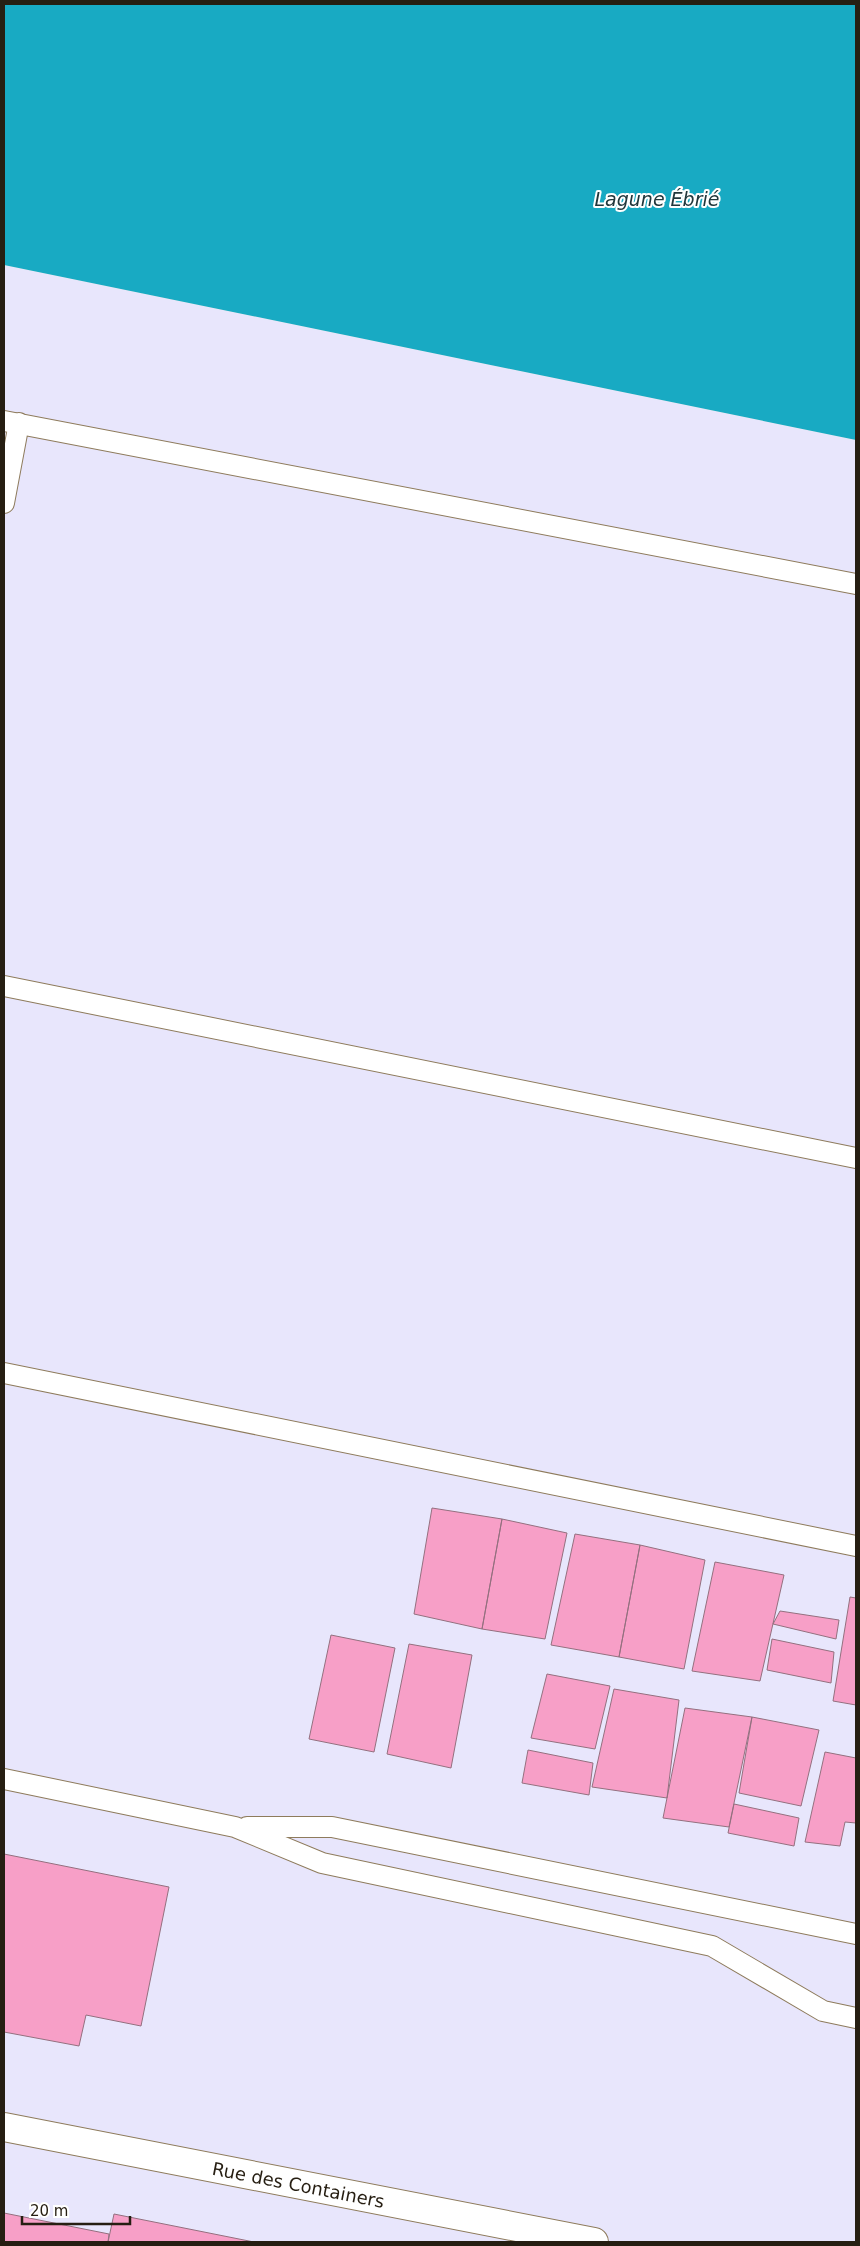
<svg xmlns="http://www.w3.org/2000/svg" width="860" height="2246" font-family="'DejaVu Sans',sans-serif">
<rect width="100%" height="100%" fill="#fef2dd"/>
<path fill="#e8e6fc" d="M 4,265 L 856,440 L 856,2242 L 4,2242 Z"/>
<path fill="#18aac3" d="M 4,4 L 856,4 L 856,440 L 4,265 Z"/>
<path fill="#f79fc7" stroke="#94707f" d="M 432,1508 L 502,1519 L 482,1629 L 414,1614 Z
M 502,1519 L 567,1533 L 545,1639 L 482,1629 Z
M 575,1534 L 640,1545 L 619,1657 L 551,1645 Z
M 640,1545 L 705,1560 L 684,1669 L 619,1657 Z
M 715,1562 L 784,1575 L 760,1681 L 692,1671 Z
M 850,1597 L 856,1598 L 856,1705 L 833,1701 Z
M 780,1611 L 839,1620 L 836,1639 L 773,1624 Z
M 331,1635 L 395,1648 L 374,1752 L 309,1739 Z
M 772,1639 L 834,1652 L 831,1683 L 767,1670 Z
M 409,1644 L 472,1655 L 451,1768 L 387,1754 Z
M 547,1674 L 610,1686 L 595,1749 L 531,1738 Z
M 614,1689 L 679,1700 L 667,1798 L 592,1787 Z
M 685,1708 L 752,1717 L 729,1827 L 663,1818 Z
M 752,1717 L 819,1730 L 801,1806 L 739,1793 Z
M 528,1750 L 593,1763 L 589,1795 L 522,1783 Z
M 825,1752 L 856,1758 L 856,1823 L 845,1822 L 840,1846 L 805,1842 Z
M 734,1804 L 799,1818 L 794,1846 L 728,1833 Z
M 4,1854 L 169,1887 L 141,2026 L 86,2015 L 79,2046 L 4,2032 Z
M 4,2213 L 109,2234 L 108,2242 L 4,2242 Z
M 114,2214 L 254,2242 L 108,2242 Z"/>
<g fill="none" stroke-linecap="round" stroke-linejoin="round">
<defs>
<path id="service" d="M 4,421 L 856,584
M 4,503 L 19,423
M 4,986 L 856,1158
M 4,1373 L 856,1546
M 4,1779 L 235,1827 L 322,1863 L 712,1946 L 823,2011 L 856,2018
M 247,1827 L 332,1827 L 856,1934"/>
<g id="minor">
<path id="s1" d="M 4,2127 L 594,2242"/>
</g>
</defs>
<use href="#service" stroke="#8e7b5c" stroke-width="22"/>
<use href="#minor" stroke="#8e7b5c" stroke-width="30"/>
<use href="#service" stroke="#fff" stroke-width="20"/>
<use href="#minor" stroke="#fff" stroke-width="28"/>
</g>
<g text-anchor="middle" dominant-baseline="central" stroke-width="4" stroke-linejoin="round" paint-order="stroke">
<g font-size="18" fill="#261e12" stroke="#fff">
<text stroke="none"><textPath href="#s1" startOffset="300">Rue des Containers</textPath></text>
</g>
<g font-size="19" font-style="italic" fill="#21373c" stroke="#fff">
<text x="657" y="199">Lagune Ébrié</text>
</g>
</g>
<rect width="860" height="2246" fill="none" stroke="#261e12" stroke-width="10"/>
<path d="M22 2216v8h108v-8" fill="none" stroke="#261e12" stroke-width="2.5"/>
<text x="30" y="2216" font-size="15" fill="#261e12" stroke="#ffffff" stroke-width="4" paint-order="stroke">20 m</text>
</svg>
